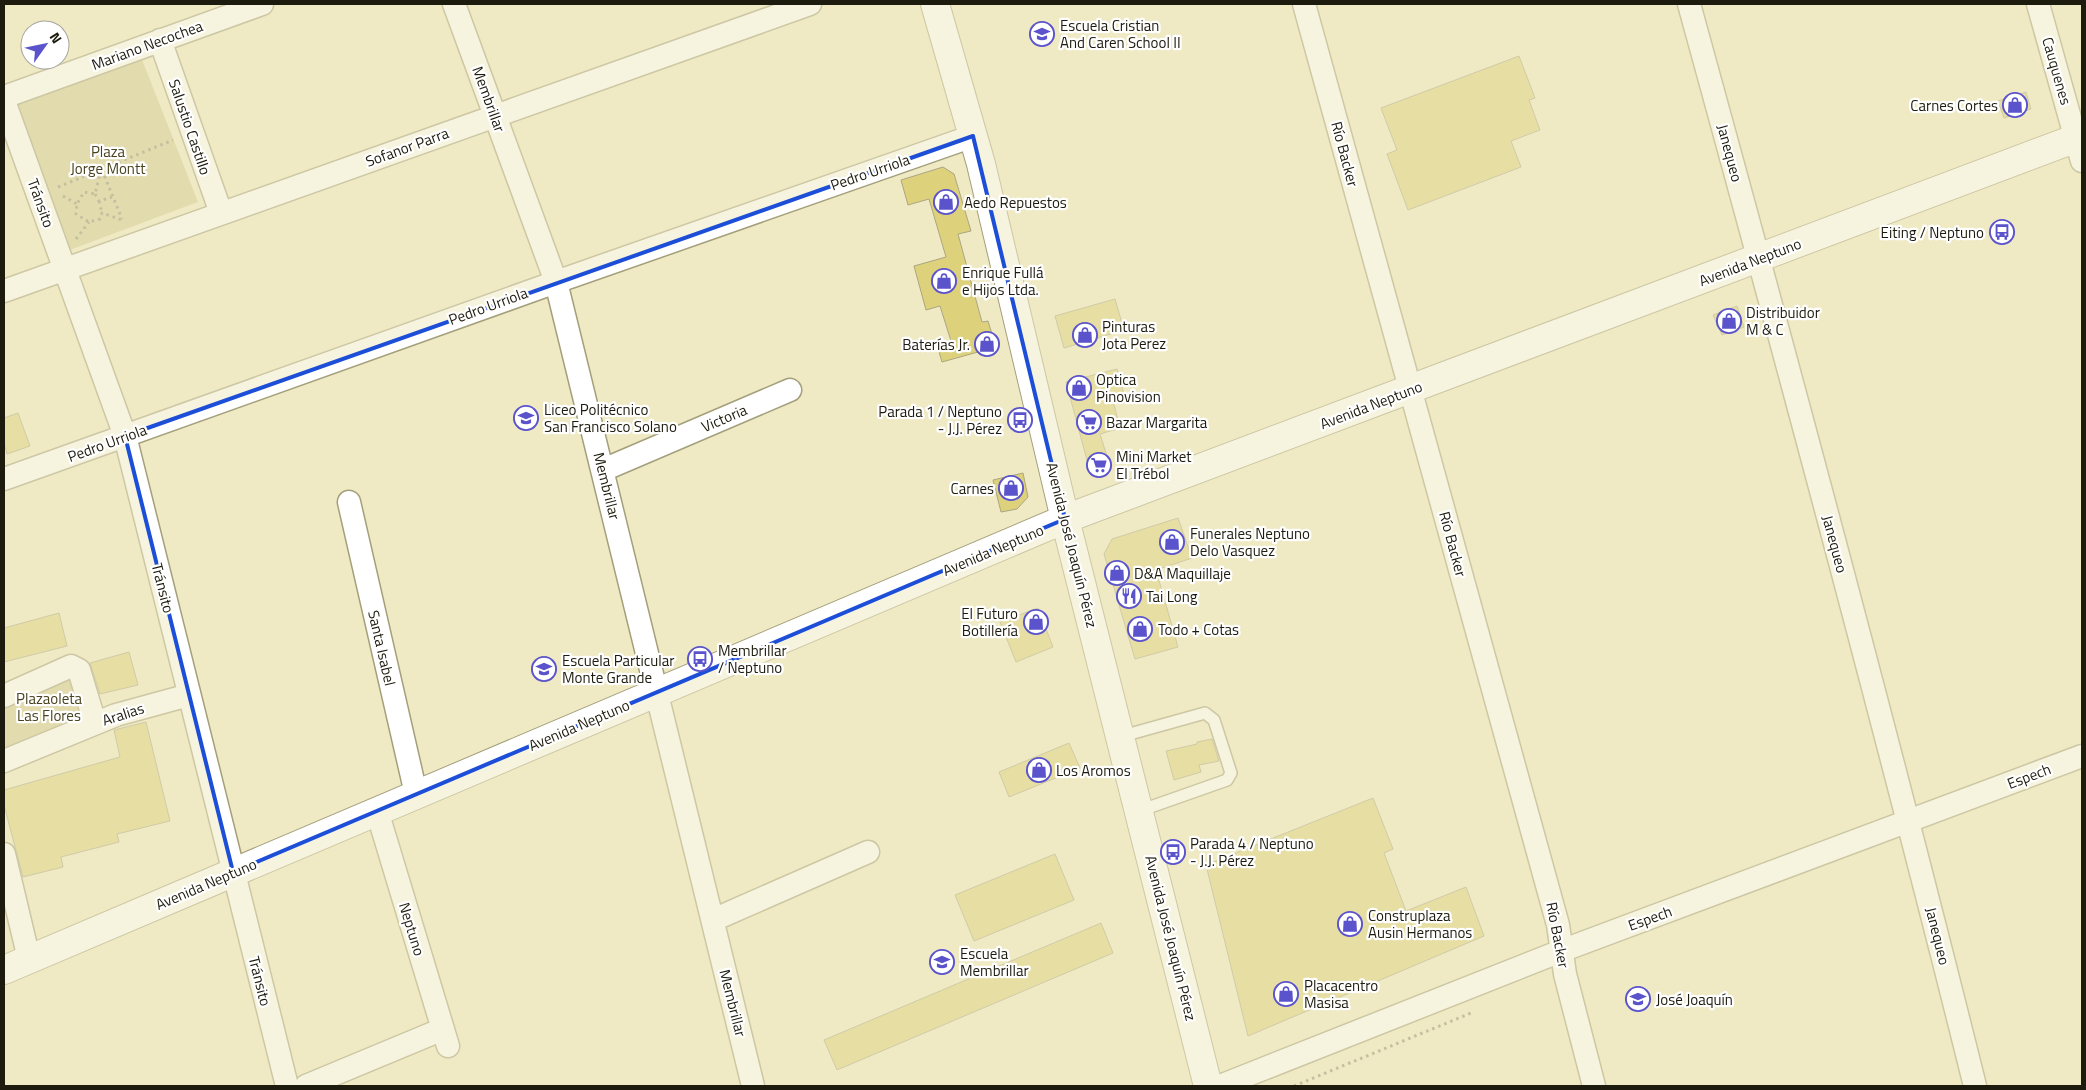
<svg xmlns="http://www.w3.org/2000/svg" width="2086" height="1090" font-family="'Titillium Web',sans-serif">
<rect width="100%" height="100%" fill="#efeac4"/>
<path fill="#d3cb92" d="M 141,57 L 198,202 L 67,251 L 16,105 Z
M 69,674 L 85,715 L 4,749 L 4,702 Z"/>
<path fill="#ddd17c" stroke="#aba682" d="M 1519,56 L 1535,98 L 1529,100 L 1540,130 L 1511,141 L 1521,167 L 1408,210 L 1387,154 L 1397,150 L 1381,108 Z
M 2026,92 L 2031,109 L 2004,118 L 1998,101 Z
M 943,167 L 954,174 L 971,231 L 958,234 L 982,322 L 988,321 L 996,347 L 942,362 L 937,345 L 951,341 L 940,306 L 926,310 L 914,266 L 946,257 L 929,199 L 908,205 L 901,180 Z
M 1115,299 L 1124,330 L 1064,348 L 1055,316 Z
M 1737,306 L 1744,327 L 1722,335 L 1713,315 Z
M 1117,369 L 1125,398 L 1113,401 L 1120,428 L 1100,434 L 1111,469 L 1091,475 L 1066,382 Z
M 18,413 L 30,446 L 7,454 L 4,443 L 4,418 Z
M 1023,473 L 1028,497 L 1017,509 L 1001,512 L 993,480 Z
M 1178,518 L 1192,558 L 1156,570 L 1178,647 L 1135,659 L 1104,554 L 1112,539 Z
M 1038,608 L 1053,647 L 1016,662 L 1000,622 Z
M 59,613 L 67,646 L 4,662 L 4,628 Z
M 129,652 L 138,685 L 100,694 L 90,663 Z
M 146,722 L 170,821 L 117,834 L 119,842 L 61,857 L 63,867 L 23,877 L 4,805 L 4,790 L 120,757 L 114,730 Z
M 1212,739 L 1219,761 L 1199,765 L 1201,772 L 1174,780 L 1166,751 L 1197,744 L 1197,742 Z
M 1069,743 L 1080,768 L 1009,797 L 999,772 Z
M 1373,798 L 1393,849 L 1384,853 L 1406,911 L 1466,887 L 1484,936 L 1248,1036 L 1206,865 Z
M 1055,854 L 1074,900 L 974,941 L 955,895 Z
M 1101,923 L 1113,953 L 837,1070 L 824,1040 Z"/>
<g fill="none" stroke-linecap="round" stroke-linejoin="round">
<defs>
<path id="lane" d="M 1119,737 L 1205,713 L 1214,720 L 1231,773 L 1227,780 L 1139,811"/>
<path id="street" d="M 454,4 L 556,282 L 753,1086
M 1304,4 L 1558,925 L 1565,974 L 1594,1086
M 1689,4 C 1788,364 1885,724 1975,1086
M 2038,4 L 2082,161
M 160,40 L 221,213
M 4,97 L 262,4
M 4,101 L 125,436 L 287,1086
M 4,291 L 810,4
M 603,470 L 790,390
M 4,479 L 556,282 L 973,136
M 349,502 L 416,794
M 4,696 L 71,666 L 79,670 L 95,723
M 4,761 L 116,715 L 189,695
M 377,811 L 448,1046
M 4,854 L 29,959
M 713,920 L 868,852
M 306,1086 L 443,1029
M 1220,1086 L 1561,951 L 2082,756"/>
<path id="secondary" d="M 4,970 L 1065,519 L 2082,136"/>
<path id="primary" d="M 935,4 L 981,164 L 1065,519 L 1208,1086"/>
</defs>
<use href="#lane" stroke="#a49f7b" stroke-width="14"/>
<use href="#street" stroke="#a49f7b" stroke-width="25"/>
<use href="#secondary" stroke="#a49f7b" stroke-width="30"/>
<use href="#primary" stroke="#a49f7b" stroke-width="30"/>
<path stroke="#908c71" stroke-width="3" stroke-dasharray="2.5 4" stroke-linecap="butt" d="M 101,170 L 95,194 L 84,192 L 77,204 L 76,214 L 89,222 L 100,219 L 102,213 L 122,220
M 102,170 L 122,219
M 58,187 L 173,140
M 95,194 L 99,201 L 112,197
M 63,196 L 77,204
M 99,201 L 102,213
M 76,239 L 89,222
M 1294,1086 L 1471,1013"/>
<use href="#lane" stroke="#fff" stroke-width="11"/>
<use href="#street" stroke="#fff" stroke-width="22"/>
<use href="#secondary" stroke="#fff" stroke-width="28"/>
<use href="#primary" stroke="#fff" stroke-width="28"/>
</g>
<path d="M0 0H2086V1090H0ZM 973,136 L 1065,519 L 233,872 L 125,436 Z" fill="#efeac4" fill-opacity=".55" fill-rule="evenodd"/>
<path fill="none" stroke="#1d4ed8" stroke-width="4" stroke-linejoin="round" d="M 973,136 L 1065,519 L 233,872 L 125,436 Z"/>
<defs>
<symbol id="school-ring" viewBox="-11 -11 22 22"><circle r="9.5" fill="#fff" stroke="#5a53cb" stroke-width="1.5"/><path d="M0-5L7-2L0 1L-7-2ZM-4 1L0 2.5L4 1V4Q0 6-4 4Z" fill="#5a53cb"/></symbol>
<symbol id="shop-ring" viewBox="-11 -11 22 22"><circle r="9.5" fill="#fff" stroke="#5a53cb" stroke-width="1.5"/><path d="M-5-2.5h2.3a2.7 3.5 0 0 1 5.4 0H5L5.5 6h-11ZM-1.5-2.5h3a1.5 2.3 0 0 0-3 0Z" fill="#5a53cb"/></symbol>
<symbol id="bus-ring" viewBox="-11 -11 22 22"><circle r="9.5" fill="#fff" stroke="#5a53cb" stroke-width="1.5"/><path d="M-5-6H5V4H4V6H2V4H-2V6H-4V4H-5ZM-3.5-4V0h7V-4ZM-3.5 1.2v1.5H-2V1.2ZM2 1.2v1.5H3.5V1.2Z" fill="#5a53cb"/></symbol>
<symbol id="supermarket-ring" viewBox="-11 -11 22 22"><circle r="9.5" fill="#fff" stroke="#5a53cb" stroke-width="1.5"/><path d="M-6-5.5h2.5l.6 2H6L4.5 2H-2.5L-4.4-4H-6ZM-1.5 3.2a1.3 1.3 0 1 0 .1 0ZM3 3.2a1.3 1.3 0 1 0 .1 0Z" fill="#5a53cb"/></symbol>
<symbol id="restaurant-ring" viewBox="-11 -11 22 22"><circle r="9.5" fill="#fff" stroke="#5a53cb" stroke-width="1.5"/><path d="M-5-6h1v4h1v-4h1v4h1v-4h1v5L-1.5 .5V6h-2V.5L-5-1ZM5-6V6H3V1.5H1.5Q1.5-4 5-6Z" fill="#5a53cb"/></symbol>
</defs>
<g fill-rule="evenodd">
<use href="#school-ring" x="1028" y="20" width="28" height="28"/>
<use href="#shop-ring" x="2001" y="91" width="28" height="28"/>
<use href="#shop-ring" x="932" y="188" width="28" height="28"/>
<use href="#bus-ring" x="1988" y="218" width="28" height="28"/>
<use href="#shop-ring" x="930" y="267" width="28" height="28"/>
<use href="#shop-ring" x="1715" y="307" width="28" height="28"/>
<use href="#shop-ring" x="1071" y="321" width="28" height="28"/>
<use href="#shop-ring" x="973" y="330" width="28" height="28"/>
<use href="#shop-ring" x="1065" y="374" width="28" height="28"/>
<use href="#school-ring" x="512" y="404" width="28" height="28"/>
<use href="#bus-ring" x="1006" y="406" width="28" height="28"/>
<use href="#supermarket-ring" x="1075" y="408" width="28" height="28"/>
<use href="#supermarket-ring" x="1085" y="451" width="28" height="28"/>
<use href="#shop-ring" x="997" y="474" width="28" height="28"/>
<use href="#shop-ring" x="1158" y="528" width="28" height="28"/>
<use href="#shop-ring" x="1103" y="559" width="28" height="28"/>
<use href="#restaurant-ring" x="1115" y="582" width="28" height="28"/>
<use href="#shop-ring" x="1022" y="608" width="28" height="28"/>
<use href="#shop-ring" x="1126" y="615" width="28" height="28"/>
<use href="#bus-ring" x="686" y="645" width="28" height="28"/>
<use href="#school-ring" x="530" y="655" width="28" height="28"/>
<use href="#shop-ring" x="1025" y="756" width="28" height="28"/>
<use href="#bus-ring" x="1159" y="838" width="28" height="28"/>
<use href="#shop-ring" x="1336" y="910" width="28" height="28"/>
<use href="#school-ring" x="928" y="948" width="28" height="28"/>
<use href="#shop-ring" x="1272" y="980" width="28" height="28"/>
<use href="#school-ring" x="1624" y="985" width="28" height="28"/>
</g>
<g text-anchor="middle" dominant-baseline="central" stroke-width="4.5" stroke-linejoin="round" paint-order="stroke">
<g font-size="15" fill="#1d1b0d" stroke="#fff" text-anchor="start">
<text x="1060" y="25">Escuela Cristian<tspan x="1060" dy="17">And Caren School II</tspan></text>
<text x="1998" y="105" text-anchor="end">Carnes Cortes</text>
<text x="964" y="202">Aedo Repuestos</text>
<text x="1984" y="232" text-anchor="end">Eiting / Neptuno</text>
<text x="962" y="272">Enrique Fullá<tspan x="962" dy="17">e Hijos Ltda.</tspan></text>
<text x="1746" y="312">Distribuidor<tspan x="1746" dy="17">M &amp; C</tspan></text>
<text x="1102" y="326">Pinturas<tspan x="1102" dy="17">Jota Perez</tspan></text>
<text x="970" y="344" text-anchor="end">Baterías Jr.</text>
<text x="1096" y="379">Optica<tspan x="1096" dy="17">Pinovision</tspan></text>
<text x="544" y="409">Liceo Politécnico<tspan x="544" dy="17">San Francisco Solano</tspan></text>
<text x="1002" y="411" text-anchor="end">Parada 1 / Neptuno<tspan x="1002" dy="17">- J.J. Pérez</tspan></text>
<text x="1106" y="422">Bazar Margarita</text>
<text x="1116" y="456">Mini Market<tspan x="1116" dy="17">El Trébol</tspan></text>
<text x="994" y="488" text-anchor="end">Carnes</text>
<text x="1190" y="533">Funerales Neptuno<tspan x="1190" dy="17">Delo Vasquez</tspan></text>
<text x="1134" y="573">D&amp;A Maquillaje</text>
<text x="1146" y="596">Tai Long</text>
<text x="1018" y="613" text-anchor="end">El Futuro<tspan x="1018" dy="17">Botillería</tspan></text>
<text x="1158" y="629">Todo + Cotas</text>
<text x="718" y="650">Membrillar<tspan x="718" dy="17">/ Neptuno</tspan></text>
<text x="562" y="660">Escuela Particular<tspan x="562" dy="17">Monte Grande</tspan></text>
<text x="1056" y="770">Los Aromos</text>
<text x="1190" y="843">Parada 4 / Neptuno<tspan x="1190" dy="17">- J.J. Pérez</tspan></text>
<text x="1368" y="915">Construplaza<tspan x="1368" dy="17">Ausin Hermanos</tspan></text>
<text x="960" y="953">Escuela<tspan x="960" dy="17">Membrillar</tspan></text>
<text x="1304" y="985">Placacentro<tspan x="1304" dy="17">Masisa</tspan></text>
<text x="1656" y="999">José Joaquín</text>
</g>
<g font-size="15" fill="#1d1b0d" stroke="#fff">
<text transform="translate(147 45) rotate(-20)">Mariano Necochea</text>
<text transform="translate(2057 71) rotate(74)">Cauquenes</text>
<text transform="translate(489 99) rotate(70)">Membrillar</text>
<text transform="translate(190 127) rotate(71)">Salustio Castillo</text>
<text transform="translate(407 147) rotate(-20)">Sofanor Parra</text>
<text transform="translate(1730 153) rotate(75)">Janequeo</text>
<text transform="translate(1345 154) rotate(75)">Río Backer</text>
<text transform="translate(870 172) rotate(-19)">Pedro Urriola</text>
<text transform="translate(41 203) rotate(70)">Tránsito</text>
<text transform="translate(1750 262) rotate(-21)">Avenida Neptuno</text>
<text transform="translate(488 306) rotate(-20)">Pedro Urriola</text>
<text transform="translate(1371 405) rotate(-21)">Avenida Neptuno</text>
<text transform="translate(724 418) rotate(-23)">Victoria</text>
<text transform="translate(107 443) rotate(-20)">Pedro Urriola</text>
<text transform="translate(607 486) rotate(76)">Membrillar</text>
<text transform="translate(1453 544) rotate(75)">Río Backer</text>
<text transform="translate(1835 544) rotate(75)">Janequeo</text>
<text transform="translate(1072 545) rotate(76)">Avenida José Joaquín Pérez</text>
<text transform="translate(993 550) rotate(-23)">Avenida Neptuno</text>
<text transform="translate(163 588) rotate(76)">Tránsito</text>
<text transform="translate(382 648) rotate(77)">Santa Isabel</text>
<text transform="translate(123 714) rotate(-18)">Aralias</text>
<text transform="translate(579 725) rotate(-23)">Avenida Neptuno</text>
<text transform="translate(2029 776) rotate(-21)">Espech</text>
<text transform="translate(206 884) rotate(-23)">Avenida Neptuno</text>
<text transform="translate(1650 918) rotate(-20)">Espech</text>
<text transform="translate(412 929) rotate(73)">Neptuno</text>
<text transform="translate(1558 935) rotate(79)">Río Backer</text>
<text transform="translate(1938 936) rotate(76)">Janequeo</text>
<text transform="translate(1171 938) rotate(76)">Avenida José Joaquín Pérez</text>
<text transform="translate(260 981) rotate(76)">Tránsito</text>
<text transform="translate(733 1003) rotate(76)">Membrillar</text>
</g>
<g font-size="15" fill="#49431f" stroke="#fff">
<text x="108" y="151">Plaza<tspan x="108" dy="17">Jorge Montt</tspan></text>
<text x="49" y="698">Plazaoleta<tspan x="49" dy="17">Las Flores</tspan></text>
</g>
</g>
<rect width="2086" height="1090" fill="none" stroke="#1d1b0d" stroke-width="10"/>
<g transform="translate(45 45) rotate(57)"><circle r="24" fill="#ffffff" stroke="#a5a49e"/>
<path d="M0-4L9 19L0 12L-9 19Z" fill="#5a53cb"/>
<text y="-8" font-size="14" font-weight="bold" text-anchor="middle" fill="#1d1b0d">N</text>
</g>
</svg>
